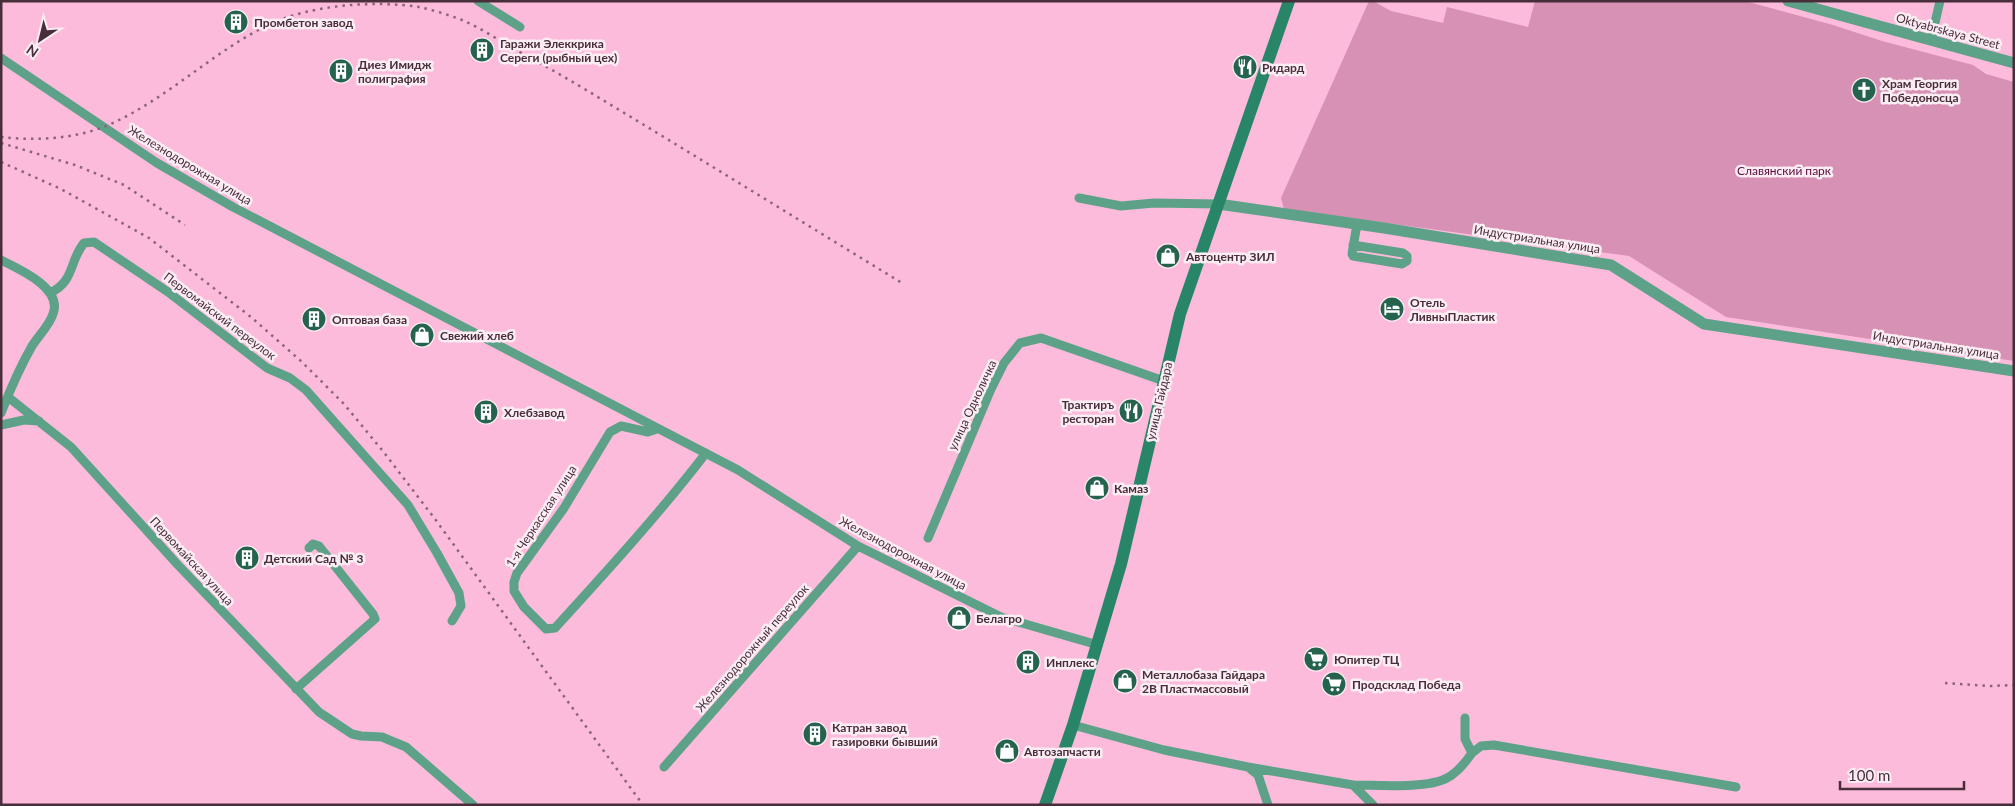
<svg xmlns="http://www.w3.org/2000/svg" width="2015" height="806" font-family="Lato,sans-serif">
<rect width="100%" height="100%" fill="#fcbbdb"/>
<path fill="#d791b4" d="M 1369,1 L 1373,1 L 1391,11 L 1443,23 L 1447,7 L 1528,27 L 1535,1 L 1745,1 L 1833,25 L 1882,41 L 1973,65 L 1986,74 L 2014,82 L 2014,361 L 1726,317 L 1629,256 L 1284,209 L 1281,198 Z"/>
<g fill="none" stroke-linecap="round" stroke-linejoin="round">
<path stroke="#5da288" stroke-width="9" d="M 478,1 L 520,27
M 1931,40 L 1940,1
M 1,58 L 157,163 L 233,207 L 738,470 L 858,546 L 1001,617 L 1098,645
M 1079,198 L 1121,206 L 1154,203 L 1218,204
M 1353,245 L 1403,253 L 1407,256 L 1407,261 L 1402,264 L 1353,256 L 1352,254 L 1357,224
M 1,260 C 19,269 63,288 53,314 C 49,326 39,335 32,346 C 20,367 10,390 1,413
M 50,293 C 75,281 69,261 84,243 L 94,242 L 168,292 L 267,368 L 290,378 L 306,390 L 408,505 L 437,553 L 459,593 L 461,606 L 452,621
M 8,397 L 71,447 L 178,565 L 319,712 L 352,734 L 361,736 L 382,737 L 406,747 L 473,805
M 1,425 L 24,420 L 39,421
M 657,429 L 648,432 L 621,426 L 610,432 L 564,508 L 517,573 L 514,582 L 514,591 L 524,607 L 546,629 L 555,628 C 607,571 659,514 706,453
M 928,538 L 991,389 L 1004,363 L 1020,343 L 1041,338 L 1164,381
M 296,689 L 375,619 L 373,614 L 319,546 L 313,544 L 309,548
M 1073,725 L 1164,750 L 1248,767 L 1258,775 L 1268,805
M 1472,753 L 1481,746 L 1494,745 L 1736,787
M 664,767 L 858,546
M 1248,767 L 1353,785 L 1373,805
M 1353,785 C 1377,785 1427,789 1447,778 C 1457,773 1465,763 1472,753 L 1465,739 L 1465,718"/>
<path stroke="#5da288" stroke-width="11" d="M 1788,1 L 2014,63
M 1218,204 L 1384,228 L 1611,265 L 1704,324 L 2014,371"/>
<path stroke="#298568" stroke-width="12" d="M 1045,805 L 1073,725 L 1121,564 L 1180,314 L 1289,1"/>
<path stroke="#8b6377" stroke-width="2.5" stroke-dasharray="2.5 5" stroke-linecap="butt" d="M 1,137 C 35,141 74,139 106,126 C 165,101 212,52 270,24 C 311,5 374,0 419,7 C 433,10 449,15 462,20 C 481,28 498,40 516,50 C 550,68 583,88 616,108 C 712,166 807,225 902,283
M 1,143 L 75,165 L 124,185 L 185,225
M 1,162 L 61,189 L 149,238 L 251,317 L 302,362 L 344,404 L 382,450 L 435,519 L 643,805
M 1945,683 L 1990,686 L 2014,685"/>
</g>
<defs>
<symbol id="building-disc" viewBox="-11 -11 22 22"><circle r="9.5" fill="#26634e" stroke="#fbedf3"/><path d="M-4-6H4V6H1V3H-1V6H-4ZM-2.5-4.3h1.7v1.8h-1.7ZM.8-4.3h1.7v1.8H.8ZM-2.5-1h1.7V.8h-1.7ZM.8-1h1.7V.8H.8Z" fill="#fff"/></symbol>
<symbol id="restaurant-disc" viewBox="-11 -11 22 22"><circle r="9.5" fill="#26634e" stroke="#fbedf3"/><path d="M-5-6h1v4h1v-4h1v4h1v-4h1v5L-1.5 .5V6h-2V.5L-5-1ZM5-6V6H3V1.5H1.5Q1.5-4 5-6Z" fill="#fff"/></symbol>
<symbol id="church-disc" viewBox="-11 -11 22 22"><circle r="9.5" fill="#26634e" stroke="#fbedf3"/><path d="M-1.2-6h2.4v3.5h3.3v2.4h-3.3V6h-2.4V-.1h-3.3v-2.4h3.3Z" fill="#fff"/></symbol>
<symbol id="shop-disc" viewBox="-11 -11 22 22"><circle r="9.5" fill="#26634e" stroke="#fbedf3"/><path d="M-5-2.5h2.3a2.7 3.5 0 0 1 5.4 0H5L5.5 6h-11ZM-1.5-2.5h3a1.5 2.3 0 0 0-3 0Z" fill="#fff"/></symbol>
<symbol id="hotel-disc" viewBox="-11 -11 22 22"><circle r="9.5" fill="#26634e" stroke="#fbedf3"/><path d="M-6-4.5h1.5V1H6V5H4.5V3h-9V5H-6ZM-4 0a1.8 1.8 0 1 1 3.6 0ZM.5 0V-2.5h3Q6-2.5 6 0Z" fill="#fff"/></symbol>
<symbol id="supermarket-disc" viewBox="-11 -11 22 22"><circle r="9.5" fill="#26634e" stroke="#fbedf3"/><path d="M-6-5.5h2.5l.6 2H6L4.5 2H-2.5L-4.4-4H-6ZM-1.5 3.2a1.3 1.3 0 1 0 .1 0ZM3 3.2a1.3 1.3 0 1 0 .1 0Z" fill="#fff"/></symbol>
</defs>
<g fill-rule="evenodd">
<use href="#building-disc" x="222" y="8" width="28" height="28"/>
<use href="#building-disc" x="468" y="36" width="28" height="28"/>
<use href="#restaurant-disc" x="1231" y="53" width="28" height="28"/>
<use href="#building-disc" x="327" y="57" width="28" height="28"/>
<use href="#church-disc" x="1850" y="76" width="28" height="28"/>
<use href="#shop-disc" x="1154" y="242" width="28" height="28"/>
<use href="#hotel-disc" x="1378" y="295" width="28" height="28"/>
<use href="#building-disc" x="300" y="305" width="28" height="28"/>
<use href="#shop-disc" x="408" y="321" width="28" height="28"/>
<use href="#restaurant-disc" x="1117" y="397" width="28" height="28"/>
<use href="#building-disc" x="472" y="398" width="28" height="28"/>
<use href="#shop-disc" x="1083" y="474" width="28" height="28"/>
<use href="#building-disc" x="233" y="544" width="28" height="28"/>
<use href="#shop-disc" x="945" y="604" width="28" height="28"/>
<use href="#supermarket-disc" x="1302" y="645" width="28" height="28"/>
<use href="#building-disc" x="1014" y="648" width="28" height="28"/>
<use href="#shop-disc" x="1111" y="667" width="28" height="28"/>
<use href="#supermarket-disc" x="1320" y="670" width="28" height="28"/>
<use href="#building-disc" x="801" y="720" width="28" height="28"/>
<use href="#shop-disc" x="993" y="737" width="28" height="28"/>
</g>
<g text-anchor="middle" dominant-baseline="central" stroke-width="5" stroke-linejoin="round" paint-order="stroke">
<g font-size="12" font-weight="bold" fill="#482e3b" stroke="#fbedf3" text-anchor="start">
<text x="254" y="22">Промбетон завод</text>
<text x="500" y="43">Гаражи Элеккрика<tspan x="500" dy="14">Сереги (рыбный цех)</tspan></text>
<text x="358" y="64">Диез Имидж<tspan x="358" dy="14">полиграфия</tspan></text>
<text x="1262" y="67">Ридард</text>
<text x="1882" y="83">Храм Георгия<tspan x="1882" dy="14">Победоносца</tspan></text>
<text x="1186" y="256">Автоцентр ЗИЛ</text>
<text x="1410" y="302">Отель<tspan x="1410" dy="14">ЛивныПластик</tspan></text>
<text x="332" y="319">Оптовая база</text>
<text x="440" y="335">Свежий хлеб</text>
<text x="1114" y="404" text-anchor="end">Трактиръ<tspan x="1114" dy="14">ресторан</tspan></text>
<text x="504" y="412">Хлебзавод</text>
<text x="1114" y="488">Камаз</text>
<text x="264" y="558">Детский Сад № 3</text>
<text x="976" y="618">Белагро</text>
<text x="1334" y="659">Юпитер ТЦ</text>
<text x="1046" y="662">Инплекс</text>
<text x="1142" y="674">Металлобаза Гайдара<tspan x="1142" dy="14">2В Пластмассовый</tspan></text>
<text x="1352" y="684">Продсклад Победа</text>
<text x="832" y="727">Катран завод<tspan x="832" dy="14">газировки бывший</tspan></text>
<text x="1024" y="751">Автозапчасти</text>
</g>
<g font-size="12" fill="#482e3b" stroke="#fbedf3">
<text transform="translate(1948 31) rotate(15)">Oktyabrskaya Street</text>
<text transform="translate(190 165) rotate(31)">Железнодорожная улица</text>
<text transform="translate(1537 239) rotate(9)">Индустриальная улица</text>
<text transform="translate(220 316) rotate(37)">Первомайский переулок</text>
<text transform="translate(1936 345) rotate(9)">Индустриальная улица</text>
<text transform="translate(1159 401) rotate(-77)">улица Гайдара</text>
<text transform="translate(972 405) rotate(-65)">улица Одноличка</text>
<text transform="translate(541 516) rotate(-57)">1-я Черкасская улица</text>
<text transform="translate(903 553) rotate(28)">Железнодорожная улица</text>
<text transform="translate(192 561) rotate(47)">Первомайская улица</text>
<text transform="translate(752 648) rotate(-49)">Железнодорожный переулок</text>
</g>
<g font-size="12" fill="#580b3c" stroke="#fbedf3">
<text x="1784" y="170">Славянский парк</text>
</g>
</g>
<rect width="2015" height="806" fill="none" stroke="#482e3b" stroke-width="5"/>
<g transform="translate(40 40) rotate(215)" stroke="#fbedf3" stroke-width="4" paint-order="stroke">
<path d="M0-4L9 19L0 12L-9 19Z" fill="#482e3b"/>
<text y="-8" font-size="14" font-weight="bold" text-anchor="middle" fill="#482e3b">N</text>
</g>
<path d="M1840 781v8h124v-8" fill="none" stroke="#482e3b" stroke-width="2.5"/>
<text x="1848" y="781" font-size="15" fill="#482e3b" stroke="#fbedf3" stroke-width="4" paint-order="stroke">100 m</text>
</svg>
